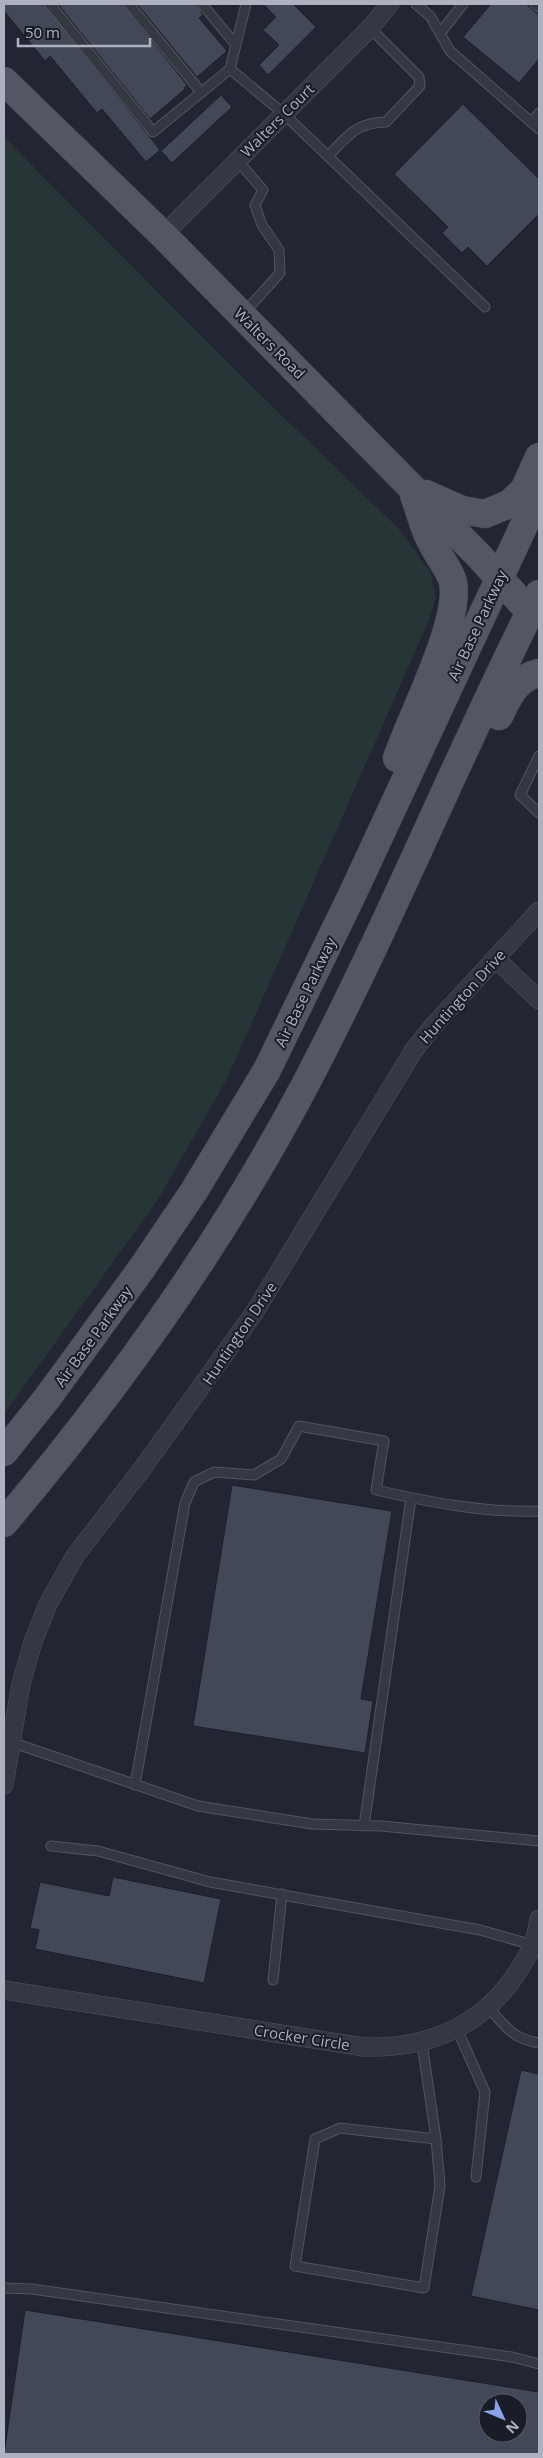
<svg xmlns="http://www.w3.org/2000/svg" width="543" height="2458" font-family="'Open Sans',sans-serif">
<rect width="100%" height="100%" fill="#212632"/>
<path fill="#273537" d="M 4,137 L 234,369 L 398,528 L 430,571 L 436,597 L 429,620 L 227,1079 L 157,1201 L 4,1414 Z"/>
<path fill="#424857" stroke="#1b1f2a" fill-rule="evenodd" d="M 4,4 L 44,4 L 160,150 L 146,162 L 102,109 L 97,113 L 50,56 L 45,61 L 4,11 Z
M 58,4 L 123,4 L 187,85 L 184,88 L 185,89 L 150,119 Z
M 137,4 L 196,4 L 203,15 L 199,18 L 227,51 L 197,77 Z
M 263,4 L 293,4 L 316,27 L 268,75 L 259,65 L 279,45 L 263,30 L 276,17 Z
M 491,4 L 526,4 L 539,15 L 539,59 L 519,83 L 463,37 Z
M 221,95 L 232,107 L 172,163 L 161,151 Z
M 463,104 L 539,179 L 539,214 L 487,266 L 468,247 L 462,253 L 442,233 L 448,227 L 394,174 Z
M 232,1485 L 392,1511 L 361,1699 L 373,1701 L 365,1753 L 193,1726 Z
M 113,1877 L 221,1899 L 204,1983 L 35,1949 L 39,1930 L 30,1928 L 40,1882 L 109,1896 Z
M 521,2070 L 539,2074 L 539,2310 L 471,2296 Z
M 25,2310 L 539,2392 L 539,2454 L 4,2454 ZM 488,2403 L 518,2403 L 518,2433 L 488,2433 Z"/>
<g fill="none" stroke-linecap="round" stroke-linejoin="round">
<defs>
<path id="lane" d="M 50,4 L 153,132 L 230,69 L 246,4
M 129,4 L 201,92
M 202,4 L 236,45
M 416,4 L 430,16 L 450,51 L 539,129
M 535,4 L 539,7
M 441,32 L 463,4
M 230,69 L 284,114 L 485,307
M 532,122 L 539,113
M 328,156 C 349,135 355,123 386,122 L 420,86 L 419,77 L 370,28
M 237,160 L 263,190 L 255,205 L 262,225 L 279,250 L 280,273 L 244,313
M 539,756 L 520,795 L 539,813
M 11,1742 L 198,1806 L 312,1824 L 381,1826 L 539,1841
M 135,1785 L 185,1503 L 194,1482 L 214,1472 L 254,1475 L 281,1459 L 299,1426 L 384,1441 L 376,1490 C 429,1502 484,1513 539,1511
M 364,1826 L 411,1498
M 51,1846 L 98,1851 L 210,1882 L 480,1930 L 533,1945
M 273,1980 L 282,1894
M 489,2008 C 506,2027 513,2039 539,2043
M 457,2029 L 485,2092 L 476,2177
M 422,2043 L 436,2139 L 440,2186 L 424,2288 L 295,2266 L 315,2139 L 340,2128 L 436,2139
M 4,2288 L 32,2289 L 512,2357 L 539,2364"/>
<path id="street" d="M 163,235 L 370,28 L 390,4
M 495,958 L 539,1000
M 4,1785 L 21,1684 L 33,1642 L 48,1604 L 75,1556 L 142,1469 L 254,1313 L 414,1050 L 434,1025 L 539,911
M 4,1990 L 364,2047 C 431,2049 486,2025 522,1965 C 525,1959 530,1952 533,1946 C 536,1938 537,1928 539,1919"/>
<path id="primary" d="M 4,81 L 163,235 L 479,556 L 530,612
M 426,494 L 462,510 L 485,514 L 509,504 L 524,490 L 539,457
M 499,716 C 509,696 516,678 539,673
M 397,758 C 411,717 461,622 453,582 C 449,568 439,558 433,545 C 424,531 420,511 414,495
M 4,1452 L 48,1397 L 142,1268 L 194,1191 L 267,1070 L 352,895 L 539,493
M 4,1523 C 118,1388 221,1244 304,1087 C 389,926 457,756 539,594"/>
</defs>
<use href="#lane" stroke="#515561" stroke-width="11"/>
<use href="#street" stroke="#515561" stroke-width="19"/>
<use href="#primary" stroke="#3d414d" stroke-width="29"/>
<use href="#lane" stroke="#343843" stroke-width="9"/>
<use href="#street" stroke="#343843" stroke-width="18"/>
<use href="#primary" stroke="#525763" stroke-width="28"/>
</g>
<g text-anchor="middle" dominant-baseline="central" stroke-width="4" stroke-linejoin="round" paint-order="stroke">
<g font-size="15" fill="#aeb2c0" stroke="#191d27">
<text transform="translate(277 120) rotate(-45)">Walters Court</text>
<text transform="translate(270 343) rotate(45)">Walters Road</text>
<text transform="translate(477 625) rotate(-65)">Air Base Parkway</text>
<text transform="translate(305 992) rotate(-64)">Air Base Parkway</text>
<text transform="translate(462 996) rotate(-48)">Huntington Drive</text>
<text transform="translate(239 1333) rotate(-56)">Huntington Drive</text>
<text transform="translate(93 1336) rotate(-54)">Air Base Parkway</text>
<text transform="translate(302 2037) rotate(9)">Crocker Circle</text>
</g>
</g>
<rect width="543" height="2458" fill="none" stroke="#aeb2c0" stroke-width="10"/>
<g transform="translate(503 2418) rotate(134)"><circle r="24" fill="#191d27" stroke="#555964"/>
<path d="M0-4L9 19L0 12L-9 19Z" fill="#89a2ea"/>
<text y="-8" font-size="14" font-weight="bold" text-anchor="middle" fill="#aeb2c0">N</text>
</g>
<path d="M18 38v8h132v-8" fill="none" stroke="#aeb2c0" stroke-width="2.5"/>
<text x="25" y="38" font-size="15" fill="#aeb2c0" stroke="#191d27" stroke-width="4" paint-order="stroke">50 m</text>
</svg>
